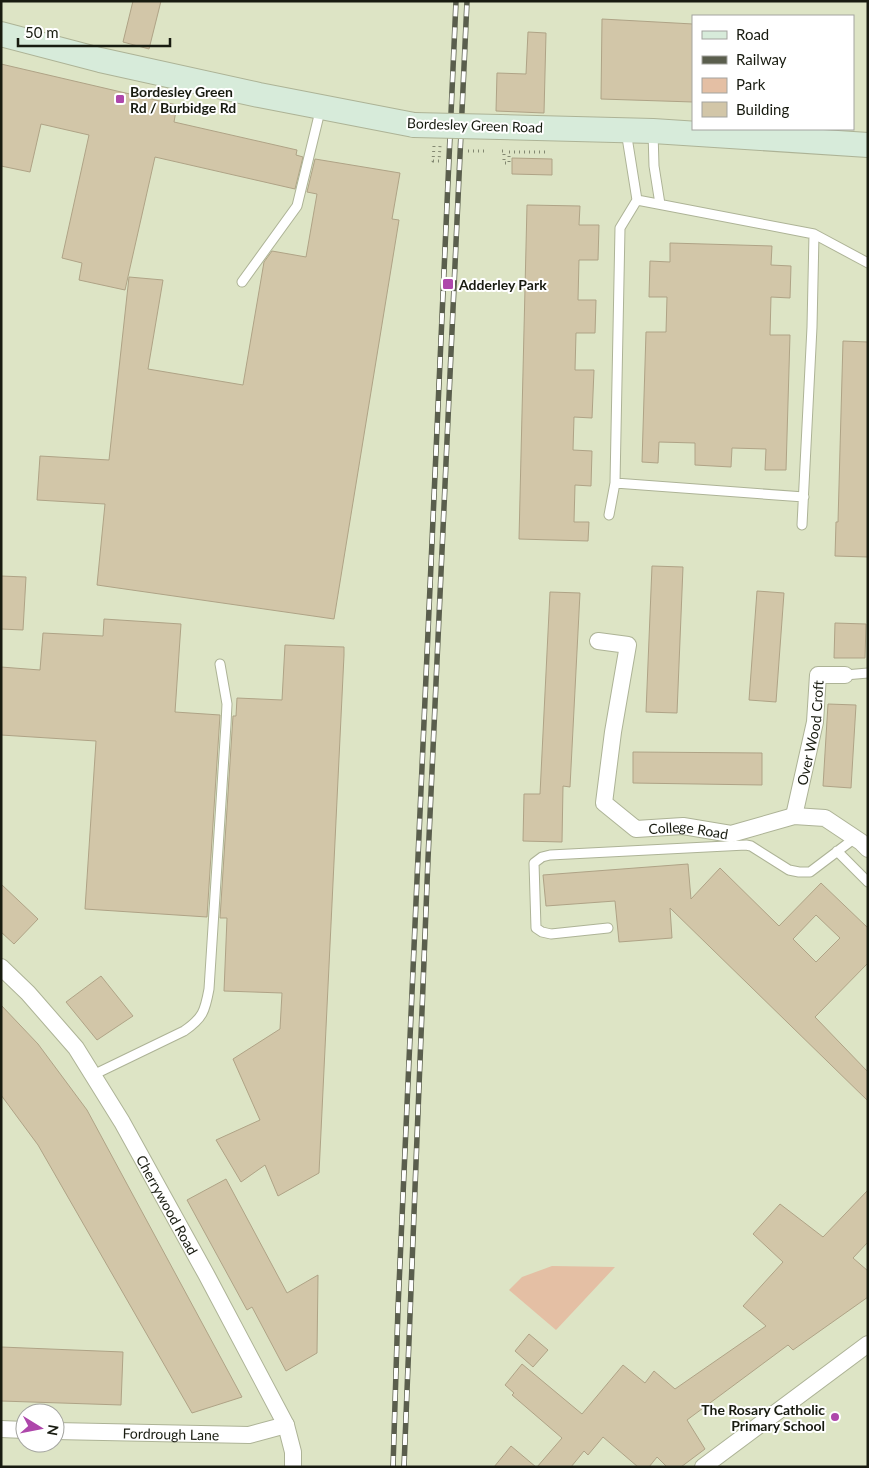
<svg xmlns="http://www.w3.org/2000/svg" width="869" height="1468" font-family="Lato,sans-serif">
<rect width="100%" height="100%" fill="#dde4c5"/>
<path fill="#e4bfa4" d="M 552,1266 L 615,1267 L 556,1330 L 509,1290 L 522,1277 Z"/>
<path fill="#d2c6a8" stroke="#afa386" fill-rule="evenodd" d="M 133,1 L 161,1 L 149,49 L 123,42 Z
M 602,19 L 693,24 L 693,102 L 601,99 Z
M 528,32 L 546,33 L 544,113 L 496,111 L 497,73 L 526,74 Z
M 1,64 L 177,105 L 174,122 L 297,150 L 296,155 L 303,157 L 295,189 L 155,157 L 125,290 L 79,280 L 82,263 L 62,258 L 89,135 L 41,124 L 30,172 L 1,166 Z
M 512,158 L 552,159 L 552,175 L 512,174 Z
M 315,159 L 400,173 L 392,219 L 399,220 L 334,619 L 97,585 L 105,504 L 37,500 L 40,456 L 109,460 L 129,277 L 163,280 L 148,369 L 243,385 L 264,262 L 272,251 L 306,257 L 317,194 L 307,192 Z
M 527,205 L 580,206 L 579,225 L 599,225 L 598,260 L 579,260 L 578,300 L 596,300 L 595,333 L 576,333 L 575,370 L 594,370 L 592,418 L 574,417 L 573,450 L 592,451 L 591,486 L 575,485 L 574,522 L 589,522 L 588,541 L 519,539 Z
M 670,243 L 772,246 L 771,265 L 791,266 L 790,298 L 771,297 L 770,335 L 790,335 L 786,470 L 765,470 L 766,449 L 732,448 L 731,467 L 695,465 L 695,443 L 659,442 L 658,463 L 642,462 L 646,332 L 666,332 L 667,297 L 649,297 L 650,261 L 670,262 Z
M 843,341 L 868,342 L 868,557 L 835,556 L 836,522 L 838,522 Z
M 652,566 L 683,567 L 677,713 L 646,712 Z
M 1,576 L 26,577 L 23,630 L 1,629 Z
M 757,591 L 784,593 L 776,702 L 749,700 Z
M 550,592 L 580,593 L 570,787 L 563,786 L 562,842 L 523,841 L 524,794 L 540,794 Z
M 104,619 L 181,624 L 175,712 L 220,715 L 207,917 L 85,909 L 96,741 L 1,735 L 1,667 L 40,670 L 43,633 L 103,636 Z
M 835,623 L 866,624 L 865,658 L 834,658 Z
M 285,645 L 344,647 L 344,655 L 319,1173 L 278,1196 L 265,1165 L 241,1182 L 216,1140 L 260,1120 L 233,1059 L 280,1029 L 282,993 L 224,991 L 227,918 L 220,918 L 233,716 L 236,716 L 237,698 L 282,700 Z
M 828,704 L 856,705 L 851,788 L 823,786 Z
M 633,752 L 762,753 L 762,785 L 633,783 Z
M 688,864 L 691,899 L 720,868 L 779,926 L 821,883 L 868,928 L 868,963 L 815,1017 L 868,1072 L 868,1101 L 670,908 L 672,938 L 619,942 L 615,901 L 546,906 L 543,875 ZM 816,915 L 840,938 L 816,962 L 793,939 Z
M 1,884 L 38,919 L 14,944 L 1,932 Z
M 101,976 L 133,1016 L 97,1040 L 66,1002 Z
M 1,1005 L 38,1044 L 87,1110 L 242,1397 L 192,1413 L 38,1145 L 1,1095 Z
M 226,1179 L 287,1293 L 318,1275 L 317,1353 L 286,1371 L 252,1307 L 247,1310 L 187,1200 Z
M 868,1190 L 868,1242 L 853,1258 L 868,1271 L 868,1297 L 793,1350 L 788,1345 L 687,1420 L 705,1449 L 681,1467 L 667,1467 L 657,1457 L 649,1467 L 638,1467 L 603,1437 L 588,1455 L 584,1451 L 571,1467 L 537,1467 L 562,1438 L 512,1395 L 514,1393 L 505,1385 L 522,1364 L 582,1414 L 623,1365 L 645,1383 L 654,1371 L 675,1389 L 766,1326 L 743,1306 L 783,1262 L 753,1234 L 780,1204 L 823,1237 Z
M 529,1334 L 548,1350 L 533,1367 L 515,1351 Z
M 1,1347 L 123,1352 L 121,1405 L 1,1401 Z
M 511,1446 L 536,1467 L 494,1467 Z"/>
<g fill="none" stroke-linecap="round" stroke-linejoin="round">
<defs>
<path id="service" d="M 653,132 L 654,166 L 660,204
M 637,200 L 814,234 L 868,263
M 242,282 L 297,206 L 321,107
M 615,483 L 804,497
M 609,515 L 615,483 L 620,228 L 637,200 L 626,131
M 802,525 L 812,327 L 814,234
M 845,675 L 868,673
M 837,851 L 868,882
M 608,928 L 551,934 L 542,932 L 536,928 L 534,863 L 542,857 L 550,855 L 746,845 L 751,846 L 789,870 L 799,872 L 810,872 L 855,838
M 93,1075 L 184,1031 C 203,1018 205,1011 209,989 L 226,724 L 227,704 L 220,664"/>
<g id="minor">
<path id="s1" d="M 598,641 L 628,645 L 613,732 L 604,803 L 636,829 L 683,826 L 731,834 L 794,816 L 825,818 L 861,842 L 868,849"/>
<path id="s2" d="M 794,816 L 815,722 L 818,675 L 845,675"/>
<path id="s3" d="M 1,967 L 28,993 L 76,1048 L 122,1122 L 206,1274 L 286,1425 L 293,1452 L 293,1467"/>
<path d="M 1,1429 L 25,1430"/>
<path id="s4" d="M 55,1431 L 249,1435 L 286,1425"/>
<path d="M 703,1467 L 868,1344"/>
</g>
<path id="secondary" d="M 1,34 L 100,60 L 259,95 L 414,125
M 500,127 L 653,131 L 868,145"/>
</defs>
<use href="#service" stroke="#adb396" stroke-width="11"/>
<use href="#minor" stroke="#adb396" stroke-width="18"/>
<use href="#secondary" stroke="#adb396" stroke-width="26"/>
<path stroke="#828771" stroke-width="3" stroke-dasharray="1 4" stroke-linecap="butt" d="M 434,146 L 433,161 L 439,161 L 440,146
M 468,151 L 485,151
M 502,151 L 504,151 L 504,163 L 509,163 L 509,152 L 547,152"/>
<use href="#service" stroke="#fff" stroke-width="9"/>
<use href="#minor" stroke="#fff" stroke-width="16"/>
<use href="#secondary" stroke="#d7ebda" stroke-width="24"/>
<defs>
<path id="rail" d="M 393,1467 L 398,1308 L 456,1
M 404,1467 L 428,859 L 467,1"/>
</defs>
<use href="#rail" stroke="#5a5e4d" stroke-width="5.5"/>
<use href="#rail" stroke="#fff" stroke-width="4" stroke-dasharray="11" stroke-linecap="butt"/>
<defs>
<path id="secondary-bridge" d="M 414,125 L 500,127"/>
</defs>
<use href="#secondary-bridge" stroke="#adb396" stroke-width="26" stroke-linecap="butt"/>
<use href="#secondary-bridge" stroke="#d7ebda" stroke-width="24"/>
</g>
<g fill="#ae47ab" stroke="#fff" stroke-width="2">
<rect x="115" y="94" width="10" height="10" rx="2.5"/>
<rect x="442" y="278" width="12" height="12" rx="2.5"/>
<circle cx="835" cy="1417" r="5"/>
</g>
<g text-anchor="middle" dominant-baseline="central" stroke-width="4" stroke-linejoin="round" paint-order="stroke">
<g font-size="14" font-weight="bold" fill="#181b10" stroke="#fff" text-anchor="start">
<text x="130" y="91">Bordesley Green<tspan x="130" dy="16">Rd / Burbidge Rd</tspan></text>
<text x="459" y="284">Adderley Park</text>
<text x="825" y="1409" text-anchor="end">The Rosary Catholic<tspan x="825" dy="16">Primary School</tspan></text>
</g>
<g font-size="14" fill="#181b10" stroke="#fff">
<text transform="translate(475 125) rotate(2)">Bordesley Green Road</text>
<text stroke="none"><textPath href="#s2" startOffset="85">Over Wood Croft</textPath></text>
<text stroke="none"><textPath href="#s1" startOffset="284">College Road</textPath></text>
<text stroke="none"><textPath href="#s3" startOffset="292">Cherrywood Road</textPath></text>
<text stroke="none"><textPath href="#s4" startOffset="116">Fordrough Lane</textPath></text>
</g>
</g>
<rect width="869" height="1468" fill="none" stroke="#181b10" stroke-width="5"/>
<rect x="692" y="15" width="162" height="115" fill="#ffffff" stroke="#a3a49f"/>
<rect x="702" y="31" width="25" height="8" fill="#d7ebda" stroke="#a3a49f"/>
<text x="736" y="40" font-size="15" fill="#181b10">Road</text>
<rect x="702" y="56" width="25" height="8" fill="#5a5e4d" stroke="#a3a49f"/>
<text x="736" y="65" font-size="15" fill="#181b10">Railway</text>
<rect x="702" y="78" width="25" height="15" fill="#e4bfa4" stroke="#a3a49f"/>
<text x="736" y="90" font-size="15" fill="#181b10">Park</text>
<rect x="702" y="102" width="25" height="15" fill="#d2c6a8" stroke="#a3a49f"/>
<text x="736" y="115" font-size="15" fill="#181b10">Building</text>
<g transform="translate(40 1428) rotate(100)"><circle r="24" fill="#ffffff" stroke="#a3a49f"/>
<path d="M0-4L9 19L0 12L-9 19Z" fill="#ae47ab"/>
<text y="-8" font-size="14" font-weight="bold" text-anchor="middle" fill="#181b10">N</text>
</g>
<path d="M18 38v8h152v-8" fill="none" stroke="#181b10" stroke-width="2.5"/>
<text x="25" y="38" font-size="15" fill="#181b10" stroke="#ffffff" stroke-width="4" paint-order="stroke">50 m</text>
</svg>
